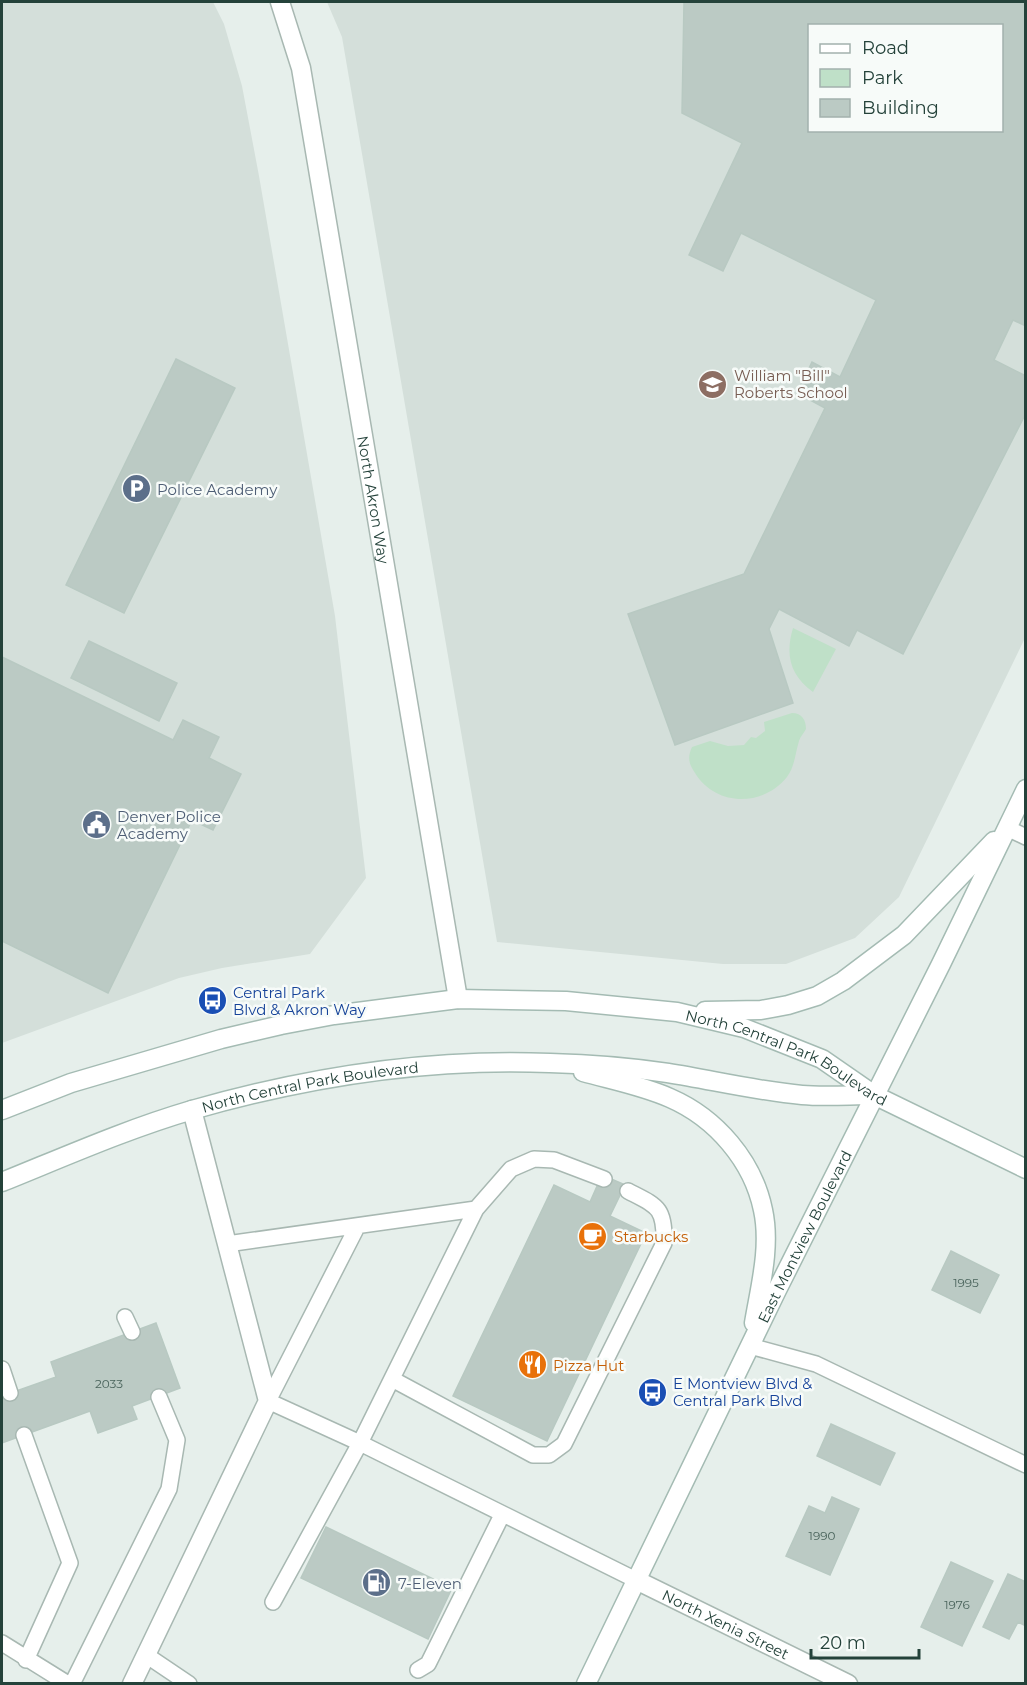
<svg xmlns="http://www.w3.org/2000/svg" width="1027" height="1685" font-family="Montserrat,sans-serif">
<rect width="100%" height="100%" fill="#e6efeb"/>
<path fill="#d4dfda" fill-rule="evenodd" d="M 2,2 L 213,2 L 224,24 L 242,86 L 259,176 L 335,616 L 366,878 L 310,954 L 222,968 L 179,978 L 2,1043 Z
M 327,2 L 1025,2 L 1025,638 L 899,897 L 855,938 L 786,964 L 723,964 L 497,942 L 342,37 ZM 810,26 L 1002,26 L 1002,130 L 810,130 Z"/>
<path fill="#bfe0c8" d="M 793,628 L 836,649 L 813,692 C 790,675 785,655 793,628 Z
M 792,713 C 802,713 806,720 806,729 C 804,733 800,737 799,741 C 795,754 795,766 787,777 C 763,807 716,807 695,773 C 689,764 687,758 692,747 L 710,741 L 728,746 L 744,745 L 751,737 L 756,738 L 765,731 L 764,722 Z"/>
<path fill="#bbcac4" stroke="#b8c9c2" stroke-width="1.5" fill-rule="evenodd" d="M 684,2 L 1026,2 L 1026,326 L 1013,320 L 994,360 L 1026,376 L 1026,413 L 903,654 L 857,630 L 849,646 L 779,609 L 769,629 L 793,703 L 675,745 L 628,614 L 744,574 L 825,408 L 797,393 L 812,362 L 840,377 L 876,300 L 741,233 L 723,271 L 689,255 L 742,143 L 682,113 ZM 810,26 L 1002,26 L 1002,130 L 810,130 Z
M 176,359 L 235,388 L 124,613 L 66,585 Z
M 89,641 L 177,683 L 159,721 L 71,678 Z
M 2,657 L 173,740 L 183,720 L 219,737 L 209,758 L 241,774 L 213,830 L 192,820 L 108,993 L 2,941 Z
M 602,1175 L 625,1185 L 610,1216 L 646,1233 L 547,1441 L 453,1396 L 554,1185 L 590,1202 Z
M 951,1251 L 999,1275 L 980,1313 L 932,1290 Z
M 156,1323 L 180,1388 L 132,1406 L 137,1419 L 98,1433 L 90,1411 L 2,1443 L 2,1396 L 56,1377 L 51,1362 Z
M 831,1424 L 895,1453 L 880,1485 L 817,1456 Z
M 832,1497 L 859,1509 L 830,1575 L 786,1556 L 809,1506 L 825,1513 Z
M 326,1527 L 452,1588 L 428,1639 L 301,1578 Z
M 951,1562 L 993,1581 L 962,1646 L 921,1627 Z
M 1008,1574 L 1026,1582 L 1026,1626 L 1018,1622 L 1009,1639 L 983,1627 Z"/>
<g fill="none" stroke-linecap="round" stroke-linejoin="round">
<defs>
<path id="lane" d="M 1007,828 L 1026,837
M 476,1209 L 511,1169 L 534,1159 L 554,1160 L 604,1179
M 357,1227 L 268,1401 L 360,1443 L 636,1580
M 227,1244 L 476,1209 L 360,1443 L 273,1602
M 125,1317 L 132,1332
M 750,1346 L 816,1364 L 1026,1465
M 2,1369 L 10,1393
M 392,1379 L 533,1455 L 549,1455 L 564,1444 L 664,1243 C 665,1207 657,1206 628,1191
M 24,1435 L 70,1563 L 26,1660
M 2,1643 L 68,1684
M 146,1655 L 189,1684
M 418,1670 L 428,1664 L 502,1515
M 72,1684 L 169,1489 L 177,1440 L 159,1397"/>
<g id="street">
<path id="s1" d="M 280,2 L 301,68 L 458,999"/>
<path id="s2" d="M 636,1580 L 848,1684"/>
<path d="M 132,1684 L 268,1401 L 192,1110"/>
</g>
<g id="secondary">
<path d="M 705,1011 L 761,1010 L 788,1005 L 817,996 L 843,981 L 904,935 L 994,841"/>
<path d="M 583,1072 C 612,1080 643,1086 670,1098 C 716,1118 753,1161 763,1210 C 771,1247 760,1287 754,1323"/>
<path id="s3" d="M 2,1110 L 71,1083 L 221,1039 L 281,1025 L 334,1015 L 458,999 L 566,1001 L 677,1012 L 744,1028 L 822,1059 L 874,1095 L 1026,1169"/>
<path id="s4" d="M 2,1182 C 64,1157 127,1129 192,1110 C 307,1077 431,1058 550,1063 C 590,1064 629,1067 668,1073 C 712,1080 757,1091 802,1095 C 825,1097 850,1095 874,1095"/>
<path id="s5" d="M 586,1684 L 777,1290 L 941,964 L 1026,789"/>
</g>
</defs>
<use href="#lane" stroke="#a8b8b2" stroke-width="18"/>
<use href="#street" stroke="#a8b8b2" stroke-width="21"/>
<use href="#secondary" stroke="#a4bbb3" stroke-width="21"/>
<use href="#lane" stroke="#fff" stroke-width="15"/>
<use href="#street" stroke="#fff" stroke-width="18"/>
<use href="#secondary" stroke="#fff" stroke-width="18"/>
</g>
<defs>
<symbol id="school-disc" viewBox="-11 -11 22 22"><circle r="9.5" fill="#8d6e63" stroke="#f7fbf9"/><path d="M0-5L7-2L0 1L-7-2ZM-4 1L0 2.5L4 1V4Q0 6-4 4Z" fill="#fff"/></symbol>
<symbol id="parking-disc" viewBox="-11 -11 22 22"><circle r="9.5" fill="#5c6f8a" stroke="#f7fbf9"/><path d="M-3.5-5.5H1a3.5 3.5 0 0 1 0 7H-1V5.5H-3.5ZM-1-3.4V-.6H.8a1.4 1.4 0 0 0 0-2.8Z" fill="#fff"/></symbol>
<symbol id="civic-disc" viewBox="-11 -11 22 22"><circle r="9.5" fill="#5c6f8a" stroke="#f7fbf9"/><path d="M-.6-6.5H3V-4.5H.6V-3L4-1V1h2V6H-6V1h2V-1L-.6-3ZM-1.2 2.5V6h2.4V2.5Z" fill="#fff"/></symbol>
<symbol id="bus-disc" viewBox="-11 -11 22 22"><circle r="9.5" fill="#1a4fb4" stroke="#f7fbf9"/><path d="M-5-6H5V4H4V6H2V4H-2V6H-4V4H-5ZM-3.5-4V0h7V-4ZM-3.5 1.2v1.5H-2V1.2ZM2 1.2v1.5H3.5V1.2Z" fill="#fff"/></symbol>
<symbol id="cafe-disc" viewBox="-11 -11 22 22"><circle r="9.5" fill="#e8710a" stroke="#f7fbf9"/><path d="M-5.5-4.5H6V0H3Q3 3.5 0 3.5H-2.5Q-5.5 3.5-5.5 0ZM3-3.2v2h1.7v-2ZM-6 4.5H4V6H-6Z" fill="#fff"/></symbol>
<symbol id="restaurant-disc" viewBox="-11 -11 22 22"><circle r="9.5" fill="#e8710a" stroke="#f7fbf9"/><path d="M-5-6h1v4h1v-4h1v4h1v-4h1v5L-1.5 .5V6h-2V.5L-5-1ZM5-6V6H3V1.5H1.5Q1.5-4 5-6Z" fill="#fff"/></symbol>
<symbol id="fuel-disc" viewBox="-11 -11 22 22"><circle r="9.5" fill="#5c6f8a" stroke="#f7fbf9"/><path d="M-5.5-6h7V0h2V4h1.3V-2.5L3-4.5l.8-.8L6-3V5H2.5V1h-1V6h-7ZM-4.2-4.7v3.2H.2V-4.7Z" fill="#fff"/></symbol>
</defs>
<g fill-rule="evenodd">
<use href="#school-disc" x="696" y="368" width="33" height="33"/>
<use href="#parking-disc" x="120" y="472" width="33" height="33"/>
<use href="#civic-disc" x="80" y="808" width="33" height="33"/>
<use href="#bus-disc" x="196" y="984" width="33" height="33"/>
<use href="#cafe-disc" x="576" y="1220" width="33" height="33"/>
<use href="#restaurant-disc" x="516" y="1348" width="33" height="33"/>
<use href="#bus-disc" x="636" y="1376" width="33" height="33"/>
<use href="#fuel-disc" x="360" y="1566" width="33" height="33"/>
</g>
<g text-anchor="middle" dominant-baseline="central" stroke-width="5" stroke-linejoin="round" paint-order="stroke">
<g font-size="12" fill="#4a645c">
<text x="966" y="1282">1995</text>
<text x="109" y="1383">2033</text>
<text x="822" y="1535">1990</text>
<text x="957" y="1604">1976</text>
</g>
<g font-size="15" fill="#785e54" stroke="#f7fbf9" text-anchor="start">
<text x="734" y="375">William "Bill"<tspan x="734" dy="17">Roberts School</tspan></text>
</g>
<g font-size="15" fill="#4e5e75" stroke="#f7fbf9" text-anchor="start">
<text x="157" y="489">Police Academy</text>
<text x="117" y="816">Denver Police<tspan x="117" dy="17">Academy</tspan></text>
<text x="398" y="1583">7-Eleven</text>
</g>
<g font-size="15" fill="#24423a" stroke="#f7fbf9">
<text stroke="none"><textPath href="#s1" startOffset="507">North Akron Way</textPath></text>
<text stroke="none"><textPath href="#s3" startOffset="810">North Central Park Boulevard</textPath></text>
<text stroke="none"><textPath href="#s4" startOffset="324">North Central Park Boulevard</textPath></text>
<text stroke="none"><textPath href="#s5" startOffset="498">East Montview Boulevard</textPath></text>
<text stroke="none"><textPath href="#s2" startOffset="100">North Xenia Street</textPath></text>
</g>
<g font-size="15" fill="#164399" stroke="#f7fbf9" text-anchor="start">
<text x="233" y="992">Central Park<tspan x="233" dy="17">Blvd &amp; Akron Way</tspan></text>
<text x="673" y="1383">E Montview Blvd &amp;<tspan x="673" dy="17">Central Park Blvd</tspan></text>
</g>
<g font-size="15" fill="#c56008" stroke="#f7fbf9" text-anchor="start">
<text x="614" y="1236">Starbucks</text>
<text x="553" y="1365">Pizza Hut</text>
</g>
</g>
<rect width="1027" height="1685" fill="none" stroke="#24423a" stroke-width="6"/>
<rect x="808" y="24" width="195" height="108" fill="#f7fbf9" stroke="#a3b1ad" stroke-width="1.5"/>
<rect x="820" y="44" width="30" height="9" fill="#ffffff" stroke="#a3b1ad" stroke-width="1.5"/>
<text x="862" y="54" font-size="18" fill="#24423a">Road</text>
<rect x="820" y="69" width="30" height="18" fill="#bfe0c8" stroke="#a3b1ad" stroke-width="1.5"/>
<text x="862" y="84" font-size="18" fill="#24423a">Park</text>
<rect x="820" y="99" width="30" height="18" fill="#bbcac4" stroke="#a3b1ad" stroke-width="1.5"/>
<text x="862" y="114" font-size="18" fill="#24423a">Building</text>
<path d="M811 1649v9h108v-9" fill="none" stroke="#24423a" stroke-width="3"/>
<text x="820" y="1649" font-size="18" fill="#24423a" stroke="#f7fbf9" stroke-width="4.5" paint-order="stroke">20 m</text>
</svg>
